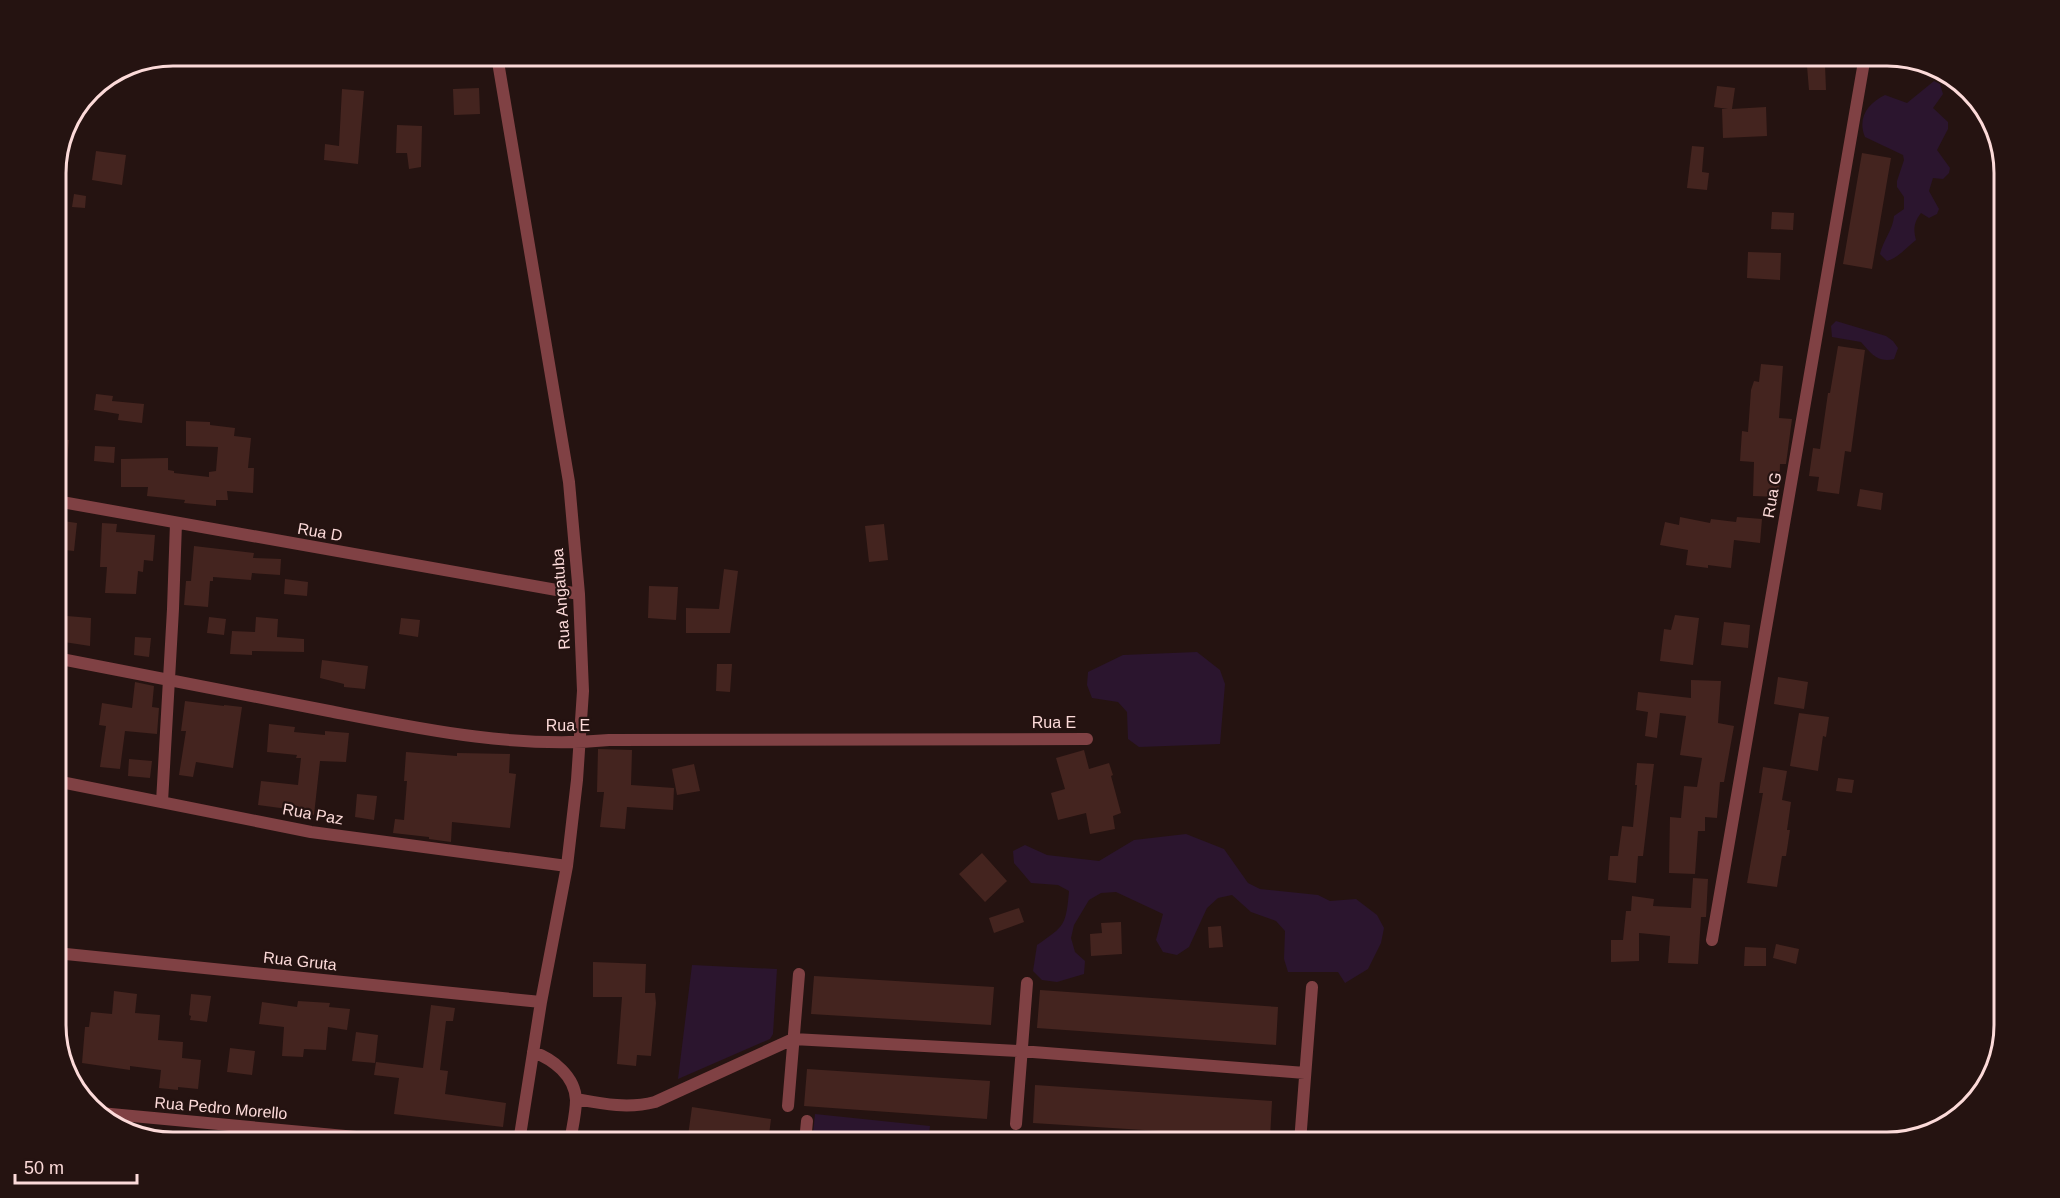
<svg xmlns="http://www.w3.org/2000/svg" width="2060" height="1198" font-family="Arial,sans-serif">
<rect width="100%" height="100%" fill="#251311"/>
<path fill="#2b152e" d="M 1934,81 L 1940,84 L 1943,94 L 1933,108 L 1948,122 L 1948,129 L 1937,150 L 1950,168 L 1949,173 L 1943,179 L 1933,178 L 1929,191 L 1939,209 L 1937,214 L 1929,218 L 1921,213 C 1914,222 1913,229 1916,240 C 1907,247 1898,258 1887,261 L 1880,254 C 1883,240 1893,230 1894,216 L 1904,209 L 1904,197 L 1897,187 L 1897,181 L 1904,160 L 1903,155 L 1865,137 C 1857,118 1868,103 1885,95 L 1907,103 Z
M 1836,321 L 1886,336 L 1893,341 L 1898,348 L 1894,359 C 1877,363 1871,353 1861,342 L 1832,337 L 1831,326 Z
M 1197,652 L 1220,670 L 1225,684 L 1220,744 L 1139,747 L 1128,739 L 1127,712 L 1118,702 L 1092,698 L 1087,685 L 1088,672 L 1123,655 Z
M 1186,834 L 1224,849 L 1248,883 L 1260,889 L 1318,895 L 1330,901 L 1356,899 L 1377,915 L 1384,928 L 1381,943 L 1368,969 L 1345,983 L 1338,972 L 1288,972 L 1284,959 L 1285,931 L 1276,921 L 1251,912 L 1232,895 L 1218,898 L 1207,908 L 1189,947 L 1177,955 L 1163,952 L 1156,940 L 1163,914 L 1116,892 L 1101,893 L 1089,900 L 1074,925 L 1071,938 L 1075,952 L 1085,961 L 1084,974 L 1057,982 L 1042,980 L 1033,971 L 1037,945 C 1065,926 1066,925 1069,891 L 1058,885 L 1031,883 L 1014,863 L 1013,851 L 1025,845 L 1047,855 L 1099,861 L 1134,840 Z
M 692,965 L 777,969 L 773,1034 L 770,1039 L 678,1079 Z
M 815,1114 L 930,1126 L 928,1142 L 812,1142 Z"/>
<path fill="#44241f" d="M 1825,65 L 1826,90 L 1809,90 L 1807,66 Z
M 1717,86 L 1735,88 L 1732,109 L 1766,107 L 1767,136 L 1723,138 L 1722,109 L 1728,109 L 1714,107 Z
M 479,88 L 480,114 L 454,115 L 453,89 Z
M 342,89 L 364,91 L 358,164 L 324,160 L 325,144 L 339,146 Z
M 397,125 L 422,126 L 421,167 L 409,169 L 407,153 L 396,153 Z
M 1692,146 L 1704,147 L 1702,172 L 1709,173 L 1707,190 L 1687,188 Z
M 96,151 L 126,155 L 122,185 L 92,180 Z
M 1862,153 L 1891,158 L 1872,269 L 1843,264 Z
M 74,194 L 86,196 L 85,208 L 72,207 Z
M 1772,212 L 1794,213 L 1793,230 L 1771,229 Z
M 1748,252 L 1781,253 L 1780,280 L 1747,278 Z
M 1838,346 L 1865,350 L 1851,452 L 1845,451 L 1839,494 L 1817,491 L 1819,477 L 1809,476 L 1813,448 L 1820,449 L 1828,393 L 1830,393 Z
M 1761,364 L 1783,366 L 1779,418 L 1792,419 L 1786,464 L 1780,464 L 1779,497 L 1753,496 L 1754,462 L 1740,461 L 1742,431 L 1748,432 L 1751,390 L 1754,381 L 1759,382 Z
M 96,394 L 113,396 L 112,401 L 144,404 L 142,423 L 118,420 L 119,414 L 94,410 Z
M 186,421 L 210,422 L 210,425 L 235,428 L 234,436 L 251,438 L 248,468 L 254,468 L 253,493 L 227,491 L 228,500 L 216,500 L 216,506 L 184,503 L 185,500 L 147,496 L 148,487 L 121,487 L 121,459 L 168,458 L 168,470 L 174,471 L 174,473 L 209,477 L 209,472 L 216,471 L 218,447 L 186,446 Z
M 56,439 L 69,440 L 65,480 L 56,480 Z
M 95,446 L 115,447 L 114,463 L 94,461 Z
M 1860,489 L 1883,493 L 1881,510 L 1857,506 Z
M 1680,517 L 1710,523 L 1711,519 L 1736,522 L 1737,517 L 1762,519 L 1760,543 L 1734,540 L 1731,568 L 1708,565 L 1708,568 L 1686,565 L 1688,550 L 1660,545 L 1665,522 L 1679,525 Z
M 56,520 L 77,523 L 74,551 L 56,549 Z
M 102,523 L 117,524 L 116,532 L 155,535 L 153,561 L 144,560 L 143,572 L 138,571 L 136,594 L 105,593 L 107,567 L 100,567 Z
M 884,524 L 888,560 L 869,562 L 865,526 Z
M 194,546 L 254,553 L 253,558 L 281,559 L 280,575 L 252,573 L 251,580 L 213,577 L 213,581 L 210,581 L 208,607 L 184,605 L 186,581 L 191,581 Z
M 724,569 L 738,571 L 730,633 L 686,633 L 686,608 L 719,609 Z
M 285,579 L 308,582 L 307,596 L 284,594 Z
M 649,586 L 678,587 L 676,620 L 648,618 Z
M 1675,615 L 1699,618 L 1693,665 L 1660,661 L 1664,629 L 1671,630 Z
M 67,616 L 91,618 L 90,646 L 64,642 Z
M 209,617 L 226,619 L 224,635 L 207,633 Z
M 256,617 L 278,619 L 277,637 L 304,639 L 304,652 L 252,651 L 252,655 L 230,654 L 232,631 L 255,632 Z
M 401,618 L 420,620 L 418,637 L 399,634 Z
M 1724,622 L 1750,625 L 1748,648 L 1721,645 Z
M 135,637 L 151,638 L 149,657 L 134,655 Z
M 322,660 L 368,666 L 365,689 L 344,687 L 344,684 L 320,678 Z
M 717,664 L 732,664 L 730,692 L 716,691 Z
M 1778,677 L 1808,682 L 1804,709 L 1774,704 Z
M 1691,680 L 1721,681 L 1718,723 L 1734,726 L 1724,782 L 1720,782 L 1717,818 L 1705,817 L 1705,831 L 1698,831 L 1695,874 L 1669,873 L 1670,817 L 1681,818 L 1684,786 L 1697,787 L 1702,758 L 1680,755 L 1686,716 L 1660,713 L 1657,738 L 1645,736 L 1648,712 L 1636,710 L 1638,692 L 1691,698 Z
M 135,682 L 154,686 L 152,707 L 159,708 L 157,734 L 125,731 L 120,769 L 100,767 L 106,726 L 99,725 L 102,703 L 132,708 Z
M 185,701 L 224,706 L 224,705 L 242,707 L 233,768 L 196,762 L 193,777 L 179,775 L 186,731 L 181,731 Z
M 1799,713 L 1829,717 L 1826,737 L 1823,736 L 1818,771 L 1790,766 Z
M 269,724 L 295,727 L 294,732 L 325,735 L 325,731 L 349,733 L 346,762 L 320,761 L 314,815 L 295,811 L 295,810 L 258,805 L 261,781 L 298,785 L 301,758 L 296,758 L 297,755 L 267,752 Z
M 598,749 L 632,750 L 631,785 L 674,788 L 673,810 L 627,807 L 625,829 L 600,827 L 604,792 L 597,792 Z
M 1084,750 L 1089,769 L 1109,763 L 1113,775 L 1111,776 L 1121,813 L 1113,816 L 1115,829 L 1090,834 L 1086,813 L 1058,820 L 1051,793 L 1065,789 L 1056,758 Z
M 406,752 L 457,756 L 457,753 L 510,754 L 509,773 L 516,774 L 510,828 L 452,822 L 451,842 L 429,839 L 429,837 L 393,833 L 395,819 L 404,820 L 407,781 L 404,781 Z
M 129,759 L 152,761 L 150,778 L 128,776 Z
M 1637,763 L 1654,764 L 1643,856 L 1638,856 L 1636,883 L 1608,880 L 1610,856 L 1618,856 L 1622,826 L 1633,827 L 1637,785 L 1635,785 Z
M 694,764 L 700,791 L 677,795 L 672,769 Z
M 1763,767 L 1787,771 L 1782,800 L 1791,802 L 1787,830 L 1790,830 L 1786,856 L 1782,856 L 1777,887 L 1747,883 L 1763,793 L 1759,793 Z
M 1838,778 L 1854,780 L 1852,793 L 1836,791 Z
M 357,794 L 377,796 L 374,820 L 355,817 Z
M 982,853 L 1007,881 L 985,902 L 959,874 Z
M 1693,878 L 1708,879 L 1706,917 L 1701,917 L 1698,964 L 1668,963 L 1670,936 L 1639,933 L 1639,961 L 1611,962 L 1611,940 L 1623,940 L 1626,911 L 1631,911 L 1632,896 L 1654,899 L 1653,906 L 1691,908 Z
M 1019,908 L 1024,922 L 994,933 L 989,918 Z
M 1121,922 L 1122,954 L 1091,956 L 1090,934 L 1102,933 L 1101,923 Z
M 1221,926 L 1223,947 L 1209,948 L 1208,927 Z
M 1776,944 L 1799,949 L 1796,964 L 1773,958 Z
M 1745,947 L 1766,948 L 1766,966 L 1744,966 Z
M 593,962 L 646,964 L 645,993 L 655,993 L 656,1003 L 651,1056 L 637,1055 L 636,1066 L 617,1064 L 622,997 L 593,997 Z
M 814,976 L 994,987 L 991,1025 L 811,1014 Z
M 1040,990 L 1278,1007 L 1276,1045 L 1037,1028 Z
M 114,991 L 137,994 L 135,1013 L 160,1015 L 158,1040 L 183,1042 L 182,1058 L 201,1060 L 198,1089 L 178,1087 L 178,1090 L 159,1088 L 161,1070 L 130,1066 L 130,1070 L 82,1063 L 85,1027 L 89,1027 L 91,1012 L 112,1014 Z
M 191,994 L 211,996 L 207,1022 L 190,1020 L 191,1016 L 189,1015 Z
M 298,1001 L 330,1003 L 329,1007 L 350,1009 L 347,1030 L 328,1027 L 326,1050 L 304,1049 L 303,1057 L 282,1056 L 284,1027 L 259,1024 L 262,1002 L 297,1007 Z
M 431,1005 L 455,1008 L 453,1021 L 446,1021 L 440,1070 L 448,1071 L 445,1094 L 506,1103 L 503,1127 L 394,1114 L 399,1078 L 374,1075 L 376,1062 L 423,1068 Z
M 356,1032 L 378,1035 L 375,1063 L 352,1061 Z
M 230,1048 L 255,1051 L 252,1075 L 227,1072 Z
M 807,1069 L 990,1081 L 987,1119 L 804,1106 Z
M 1035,1085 L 1272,1101 L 1270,1138 L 1033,1123 Z
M 692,1107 L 771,1119 L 768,1143 L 687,1143 Z"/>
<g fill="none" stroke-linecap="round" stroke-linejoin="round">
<path stroke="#804144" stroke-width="12" d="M 322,56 L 1408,58 L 1506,56
M 497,56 L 569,482 L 579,594 L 583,691 L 577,780 L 567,866 L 541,1002 L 519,1142
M 56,501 L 579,594
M 56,658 C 147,676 238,694 329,711 C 421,729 515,749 609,740 L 1087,739
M 56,781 L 311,832 L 567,866
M 162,802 L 173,609 L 176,523
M 1712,940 L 1865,56
M 56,953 L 541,1002
M 533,1052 C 553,1059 575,1076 576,1100 C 576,1113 572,1129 570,1142
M 576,1099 C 603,1104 628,1109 655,1102 L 793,1039 L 1020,1051 L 1305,1073
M 788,1106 L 799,974
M 100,1113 L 410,1142
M 1016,1124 L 1027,983
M 805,1142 L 807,1121
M 1300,1142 L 1312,987"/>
</g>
<g text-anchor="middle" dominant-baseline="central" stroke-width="4.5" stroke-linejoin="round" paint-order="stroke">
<g font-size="16" fill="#fcdad9" stroke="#251311">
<text transform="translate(1772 495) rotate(-80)">Rua G</text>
<text transform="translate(320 532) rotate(10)">Rua D</text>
<text transform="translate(561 599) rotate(-94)">Rua Angatuba</text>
<text x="1054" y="722">Rua E</text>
<text x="568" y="725">Rua E</text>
<text transform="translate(313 814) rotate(10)">Rua Paz</text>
<text transform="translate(300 961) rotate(6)">Rua Gruta</text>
<text transform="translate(221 1108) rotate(5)">Rua Pedro Morello</text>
</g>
</g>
<path d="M0 0H2060V1198H0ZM173 66H1887A107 107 0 0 1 1994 173V1025A107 107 0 0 1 1887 1132H173A107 107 0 0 1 66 1025V173A107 107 0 0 1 173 66Z" fill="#251311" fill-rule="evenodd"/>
<path fill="none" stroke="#fcdad9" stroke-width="3" d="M173 66H1887A107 107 0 0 1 1994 173V1025A107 107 0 0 1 1887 1132H173A107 107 0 0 1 66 1025V173A107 107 0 0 1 173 66Z"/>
<path d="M15 1174v9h122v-9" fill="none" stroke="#fcdad9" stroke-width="3"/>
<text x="24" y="1174" font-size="18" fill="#fcdad9" stroke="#251311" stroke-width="4.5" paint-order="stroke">50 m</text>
</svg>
